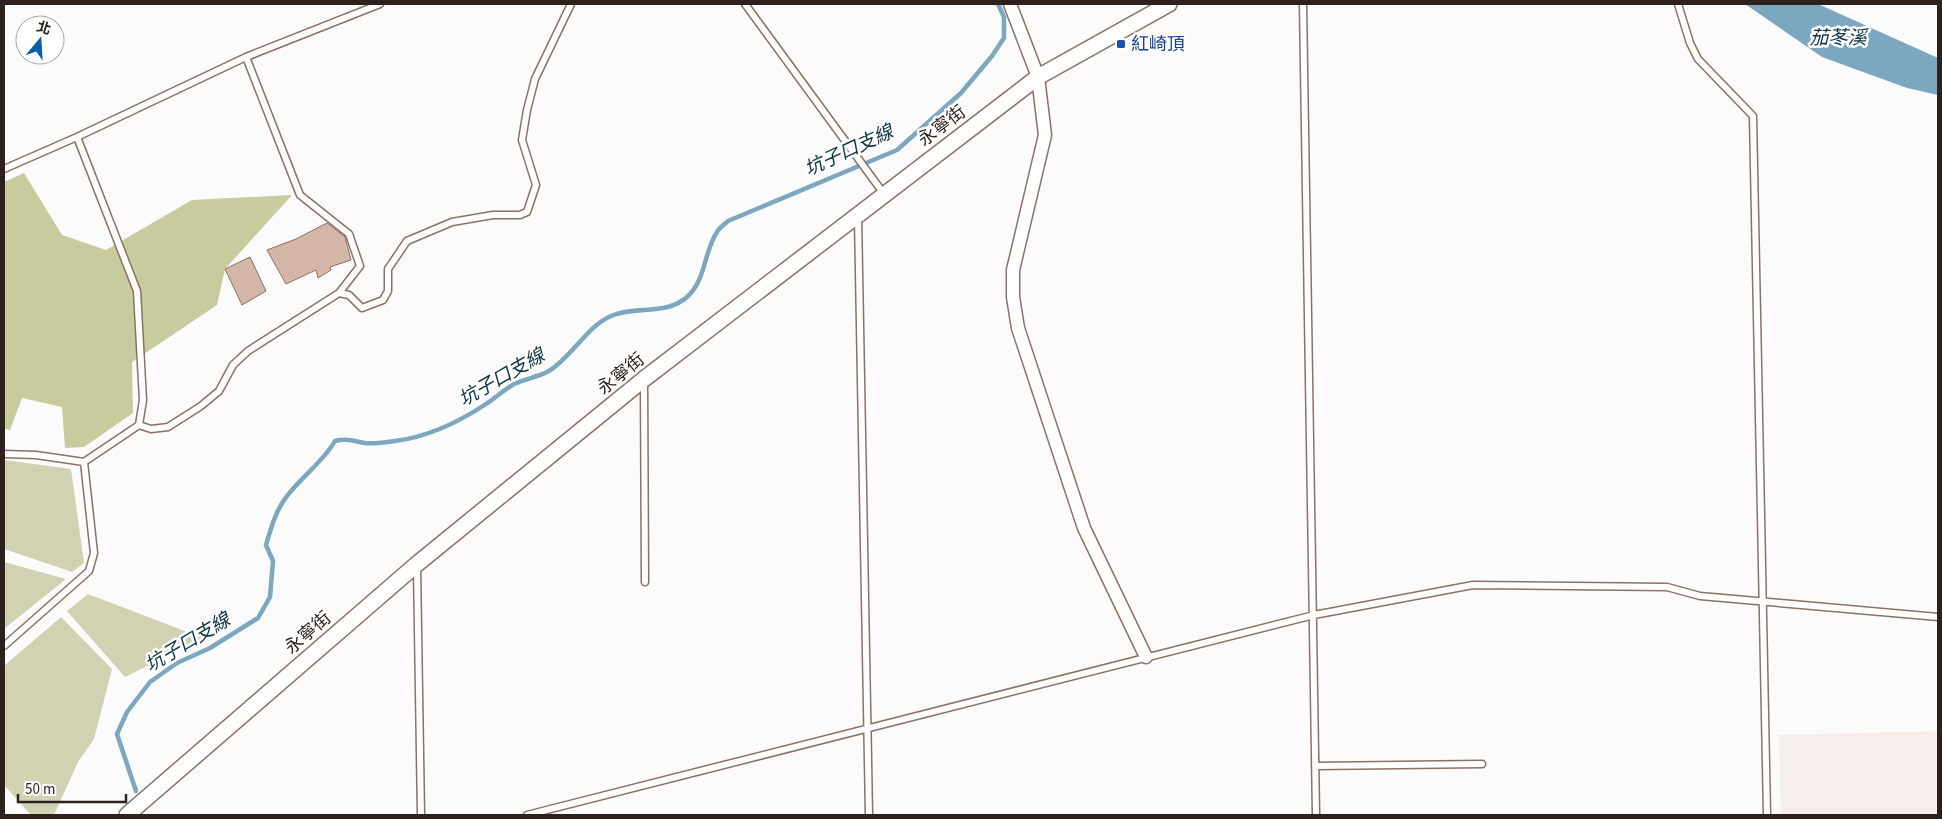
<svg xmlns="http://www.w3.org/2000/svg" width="1942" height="819" font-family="'Source Sans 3','Noto Sans TC',sans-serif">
<rect width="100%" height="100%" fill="#fbfbfb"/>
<path fill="#f5eeea" d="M 1938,731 L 1938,815 L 1781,815 L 1779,735 Z"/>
<path fill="#d0d2b1" d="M 4,460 L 71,469 L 84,563 L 72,572 L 4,549 Z
M 4,562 L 66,579 L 4,629 Z
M 88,594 L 203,638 L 125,677 L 67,611 Z
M 61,617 L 112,669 L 94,739 L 78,762 L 54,815 L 31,815 L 4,785 L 4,666 Z"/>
<path fill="#c8cb9e" d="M 24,173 L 62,235 L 106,250 L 192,200 L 292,195 L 225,269 L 217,305 L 132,362 L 133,413 L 84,447 L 65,448 L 62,407 L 22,398 L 10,430 L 4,429 L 4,182 Z"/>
<path fill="#7ba7c0" d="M 1745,4 L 1818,4 L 1938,58 L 1938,95 L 1907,88 L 1822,57 Z"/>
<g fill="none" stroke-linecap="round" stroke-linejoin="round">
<path stroke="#7ba7c0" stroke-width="4.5" d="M 136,791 L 117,734 L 127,712 L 150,682 L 177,663 L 210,648 L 258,618 L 270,597 L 273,561 L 266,545 C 271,528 276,510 287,496 C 302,476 323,462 335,441 C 347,438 353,441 365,443 C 374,444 386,442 395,441 C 427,437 459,422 486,404 C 495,398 504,390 514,384 C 525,379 538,377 549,371 C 573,356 586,327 611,316 C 635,305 666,316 687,297 C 706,280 704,251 717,232 C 719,228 724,225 728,221 L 897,150 L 961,93 L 992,56 L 1004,38 L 1004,17 L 998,4"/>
</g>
<path fill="#d4b6a8" stroke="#8b7063" d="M 327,223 L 345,237 L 351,260 L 330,267 L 331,270 L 318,278 L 316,270 L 286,284 L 267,250 L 296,239 Z
M 250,257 L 266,291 L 242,305 L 225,269 Z"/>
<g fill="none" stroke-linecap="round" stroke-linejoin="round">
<defs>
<path id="service" d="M 745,4 L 884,194
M 1303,4 L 1316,815
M 1678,4 L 1690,43 L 1698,59 L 1753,116 L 1767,815
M 246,57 L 300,195 L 349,234 L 360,266 L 339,293
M 77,137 L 137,291 L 143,400 L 139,425
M 4,169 L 77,137 L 246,57 L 380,4
M 858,217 L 869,815
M 644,380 L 645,582
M 4,454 L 36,455 L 84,462
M 417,567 L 421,815
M 4,646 L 89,571 L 94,553 L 84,462 L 139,425 L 151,429 L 168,427 L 201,406 L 219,391 L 233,365 L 248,351 L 339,293 L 349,295 L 362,308 L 383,300 L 388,291 L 388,269 L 407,241 L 452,222 L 493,215 L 520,215 L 527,212 L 536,185 L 522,140 L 527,110 L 535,79 L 571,4
M 1315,766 L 1482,764
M 527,815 L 1314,615 L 1473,585 L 1667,587 L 1700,596 L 1938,617"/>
<path id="minor" d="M 1010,4 L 1038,77 L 1045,135 L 1013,270 L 1013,297 L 1018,328 L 1084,528 L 1146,657"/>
<path id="tertiary" d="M 127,815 L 417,564 L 644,379 L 1038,77 L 1169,4"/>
</defs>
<use href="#service" stroke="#8c7164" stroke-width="9"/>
<use href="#minor" stroke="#8c7164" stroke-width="15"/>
<use href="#tertiary" stroke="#8c7164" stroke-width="18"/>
<use href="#service" stroke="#fff" stroke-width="6"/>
<use href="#minor" stroke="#fff" stroke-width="12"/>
<use href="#tertiary" stroke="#fff" stroke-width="15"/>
</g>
<rect fill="#1a4fb4" stroke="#fff" stroke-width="2" x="1116" y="39" width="10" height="10" rx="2.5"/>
<g text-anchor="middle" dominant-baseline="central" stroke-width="5" stroke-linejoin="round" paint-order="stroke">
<g font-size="18" fill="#164399" stroke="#fff" text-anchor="start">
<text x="1131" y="44">紅崎頂</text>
</g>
<g font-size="18" fill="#2c211c" stroke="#fff">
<text transform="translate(942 126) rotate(-37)">永寧街</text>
<text transform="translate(621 374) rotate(-39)">永寧街</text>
<text transform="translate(308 633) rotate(-41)">永寧街</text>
</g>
<g font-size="19" font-style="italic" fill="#0c3346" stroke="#fff">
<text x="1838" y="38">茄苳溪</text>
<text transform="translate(849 151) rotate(-25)">坑子口支線</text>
<text transform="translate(502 378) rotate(-30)">坑子口支線</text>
<text transform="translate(188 643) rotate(-31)">坑子口支線</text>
</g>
</g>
<rect width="1942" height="819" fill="none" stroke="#2c211c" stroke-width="10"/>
<g transform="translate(40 40) rotate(18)"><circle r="24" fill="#ffffff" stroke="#aba6a4"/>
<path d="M0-4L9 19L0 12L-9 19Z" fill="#0660ad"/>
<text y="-8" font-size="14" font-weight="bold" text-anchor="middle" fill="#2c211c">北</text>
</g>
<path d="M18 794v8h108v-8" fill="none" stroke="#2c211c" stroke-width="2.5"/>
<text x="25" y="794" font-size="15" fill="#2c211c" stroke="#ffffff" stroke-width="4" paint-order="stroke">50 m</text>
</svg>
